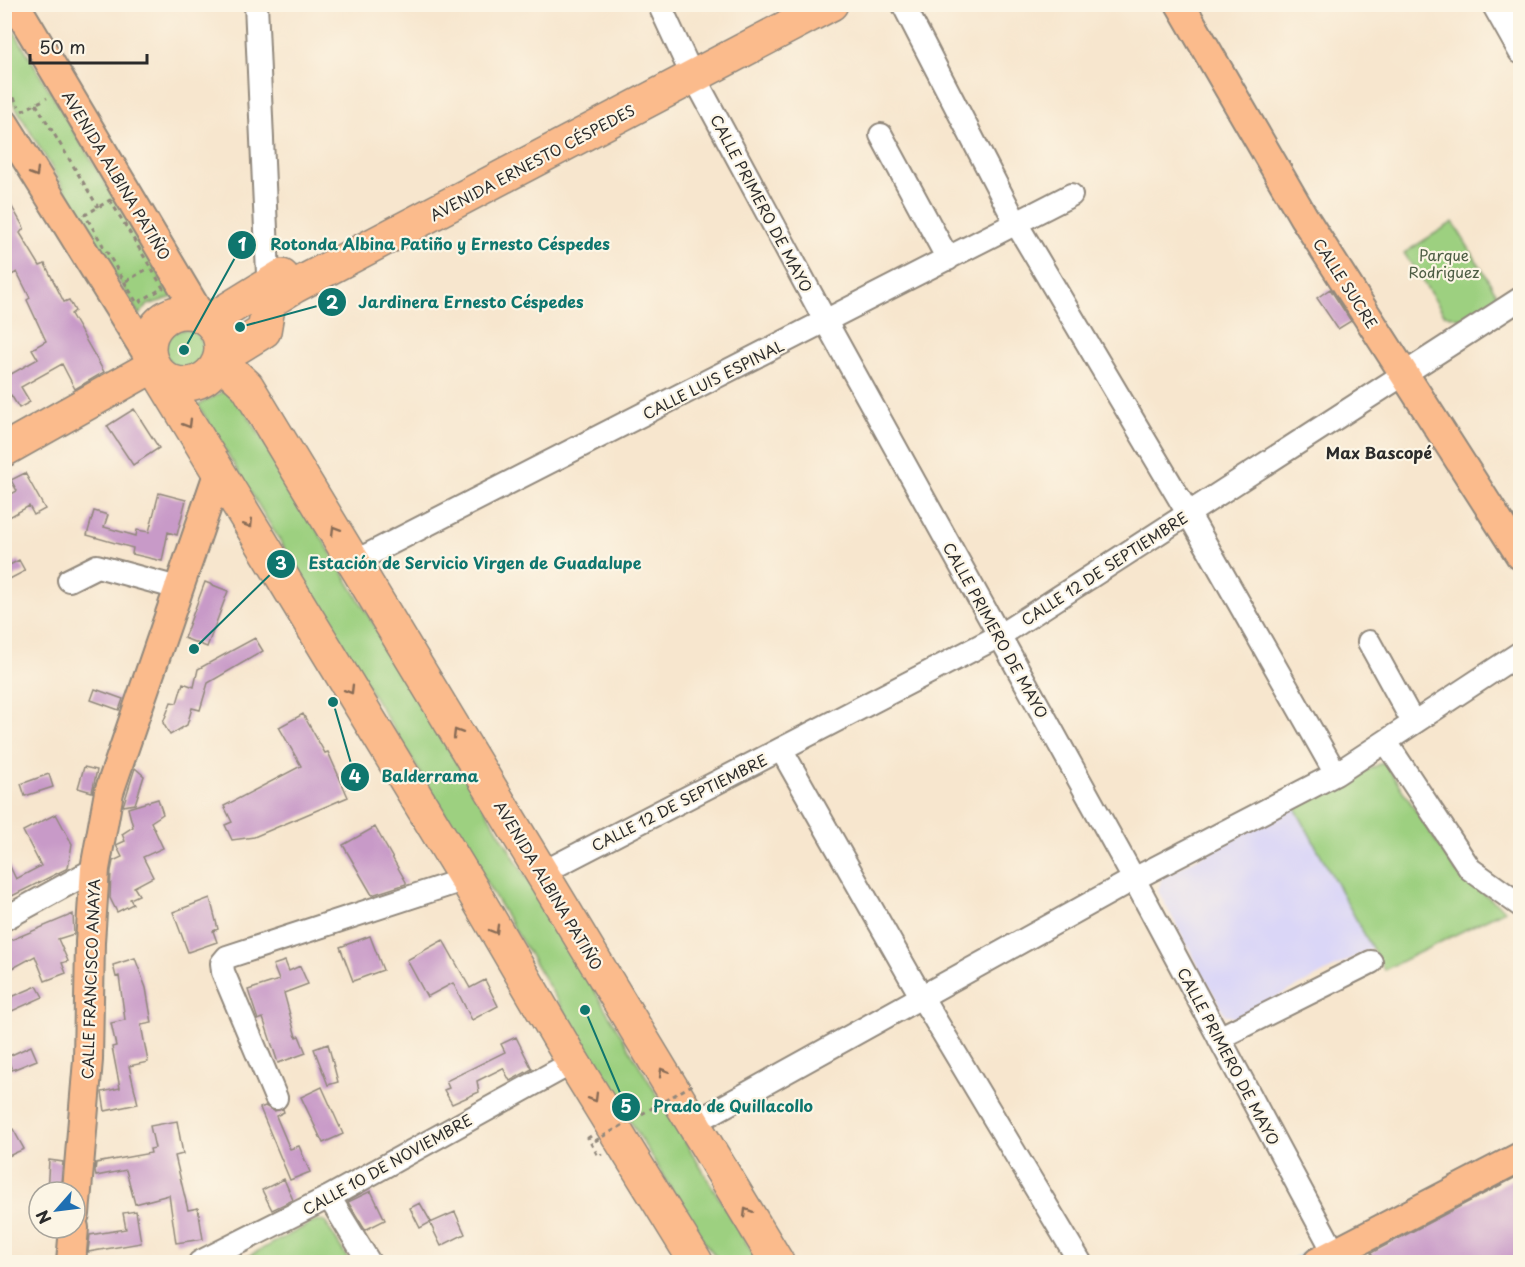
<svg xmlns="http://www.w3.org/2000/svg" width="1525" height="1267" font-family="'Playpen Sans',sans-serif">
<rect width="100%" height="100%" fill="#fcf5e5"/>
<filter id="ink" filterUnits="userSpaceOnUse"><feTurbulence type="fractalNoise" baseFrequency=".0167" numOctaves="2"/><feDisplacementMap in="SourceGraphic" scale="12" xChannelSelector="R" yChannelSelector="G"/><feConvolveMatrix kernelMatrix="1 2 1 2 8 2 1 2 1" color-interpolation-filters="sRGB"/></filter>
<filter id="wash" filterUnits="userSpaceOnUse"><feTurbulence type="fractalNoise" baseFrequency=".008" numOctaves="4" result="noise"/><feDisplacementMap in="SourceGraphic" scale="24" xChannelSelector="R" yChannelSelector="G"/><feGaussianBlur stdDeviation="1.35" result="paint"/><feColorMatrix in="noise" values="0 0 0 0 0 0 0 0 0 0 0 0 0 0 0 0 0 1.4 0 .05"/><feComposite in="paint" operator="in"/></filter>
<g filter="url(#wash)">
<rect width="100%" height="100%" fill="#f7e6ce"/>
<path fill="#dad6f7" d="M 1294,806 L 1372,948 L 1236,1018 L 1225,1015 L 1158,891 L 1162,877 Z"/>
<path fill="#9dd080" stroke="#647e56" stroke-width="1.5" d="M 5,16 L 173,297 L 148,305 L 139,315 L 5,89 Z
M 1453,222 L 1503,304 L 1469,321 L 1444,314 L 1404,253 Z
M165 349a19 19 0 1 1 38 0a19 19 0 1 1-38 0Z
M 231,387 L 730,1216 L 758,1262 L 720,1262 L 699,1235 L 198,405 Z
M 1384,762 L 1456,872 L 1505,910 L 1384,970 L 1294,806 Z
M 317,1220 L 325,1222 L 350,1262 L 237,1262 Z"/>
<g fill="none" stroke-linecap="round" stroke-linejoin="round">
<path stroke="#6bb7e4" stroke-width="4.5" d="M 1289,1262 L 1311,1252"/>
</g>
<g id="blocks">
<path fill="#c89ac8" d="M 4,193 L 24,228 L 20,233 L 40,266 L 45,264 L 64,302 L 69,300 L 75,311 L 71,314 L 104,372 L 75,389 L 62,364 L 21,387 L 30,402 L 19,408 L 11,395 L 4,398 L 4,378 L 38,359 L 32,349 L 46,341 L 27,300 L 30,298 L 17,272 L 4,279 Z
M 1330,289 L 1351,321 L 1338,329 L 1317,298 Z
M 134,409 L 159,448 L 133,465 L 107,426 Z
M 25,473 L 45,509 L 34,515 L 29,506 L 4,520 L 4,498 L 17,491 L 11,480 Z
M 159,493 L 186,500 L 177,535 L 168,532 L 162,561 L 132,554 L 133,548 L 87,535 L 94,511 L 108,515 L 104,527 L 136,536 L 137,530 L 149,532 Z
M 19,560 L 25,571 L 4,582 L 4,568 Z
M 205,582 L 228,591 L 207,647 L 184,638 Z
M 255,638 L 263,651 L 208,683 L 200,710 L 192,708 L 187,725 L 170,735 L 163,723 L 171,702 L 177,703 L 183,683 L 194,687 L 198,669 Z
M 95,689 L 123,699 L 119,710 L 91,700 Z
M 303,714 L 325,753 L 328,752 L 348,797 L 254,837 L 232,840 L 225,825 L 232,822 L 224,806 L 301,766 L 279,727 Z
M 84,767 L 97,770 L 92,792 L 78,788 Z
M 135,768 L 144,776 L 135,804 L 123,806 Z
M 49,774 L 53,787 L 25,796 L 21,784 Z
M 158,799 L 163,814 L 151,822 L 163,848 L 143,857 L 153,877 L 134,887 L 139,895 L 130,899 L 133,904 L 117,912 L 110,898 L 111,871 L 113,861 L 122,857 L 116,845 L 125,841 L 122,834 L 133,827 L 128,808 Z
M 56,814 L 72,844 L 68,868 L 4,900 L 4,854 L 16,879 L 41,866 L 23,831 Z
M 375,827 L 406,882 L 406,884 L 372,895 L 343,845 Z
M 210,898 L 218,929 L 213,931 L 217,942 L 188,952 L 173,912 Z
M 73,914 L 74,934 L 58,939 L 68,961 L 62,963 L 66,973 L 45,981 L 35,956 L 4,973 L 4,943 Z
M 370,936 L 383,970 L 353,981 L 340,947 Z
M 443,940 L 470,988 L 485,980 L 498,1006 L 472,1020 L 453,983 L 427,997 L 407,960 Z
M 135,958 L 146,988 L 152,1023 L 141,1025 L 148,1062 L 129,1066 L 138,1104 L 105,1111 L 102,1092 L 120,1088 L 112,1047 L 116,1046 L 111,1023 L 125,1020 L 119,976 L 116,977 L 113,965 Z
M 285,961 L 289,971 L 300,966 L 308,984 L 284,993 L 296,1037 L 299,1036 L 306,1053 L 278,1063 L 263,1018 L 258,1020 L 248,990 L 279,980 L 273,965 Z
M 37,986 L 43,997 L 12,1011 L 7,999 Z
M 516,1037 L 532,1069 L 510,1081 L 503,1068 L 477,1081 L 479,1092 L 452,1104 L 444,1090 L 449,1088 L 446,1081 L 505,1052 L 501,1044 Z
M 328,1044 L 338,1082 L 328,1085 L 314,1049 Z
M 31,1046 L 37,1060 L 12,1070 L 7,1057 Z
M 322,1087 L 343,1134 L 323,1143 L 301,1097 Z
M 265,1106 L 274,1111 L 283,1109 L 284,1112 L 276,1116 L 290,1149 L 299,1146 L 310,1172 L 290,1180 L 260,1108 Z
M 177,1121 L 183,1154 L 175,1156 L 188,1210 L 198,1208 L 203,1239 L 176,1243 L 169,1195 L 135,1204 L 126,1170 L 96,1176 L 95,1172 L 96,1163 L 151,1153 L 150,1149 L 155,1148 L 150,1126 Z
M 13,1129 L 24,1149 L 4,1158 L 4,1133 Z
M 49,1160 L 63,1162 L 60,1192 L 47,1192 Z
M 1516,1177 L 1521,1185 L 1521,1263 L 1376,1263 L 1371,1253 Z
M 284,1179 L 293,1200 L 272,1210 L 262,1190 Z
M 371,1191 L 385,1220 L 365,1230 L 348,1202 Z
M 420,1203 L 431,1222 L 420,1228 L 410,1208 Z
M 136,1211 L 141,1243 L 88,1252 L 90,1235 L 126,1229 L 123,1213 Z
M 455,1212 L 465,1234 L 441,1246 L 430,1223 Z"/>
</g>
</g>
<g filter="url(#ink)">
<use href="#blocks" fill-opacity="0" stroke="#91887c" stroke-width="1.5"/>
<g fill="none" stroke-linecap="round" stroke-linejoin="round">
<defs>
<path id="minor" d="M 256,4 L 269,297
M 659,4 L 685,60 L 826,322 L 1134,879 L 1335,1254
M 903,4 L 1016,223 L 1188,513 L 1336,774
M 1493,4 L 1520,52
M 1516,4 L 1520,12
M 881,135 L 948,259
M 354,562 L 1071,195
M 69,580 L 97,566 L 178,588
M 1369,642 L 1413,722
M 1386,742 L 1470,869 L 1520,905
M 781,749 L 921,996 L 1080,1262
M 542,873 L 999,636 L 1520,299
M 4,919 L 95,869
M 1219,1038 L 1371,962
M 276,1098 L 223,972 L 222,963 L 227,957 L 466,879
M 694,1123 L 1134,879 L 1336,774 L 1520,653
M 329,1197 L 369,1262
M 200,1262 L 329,1197 L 573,1062"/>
<path id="major" d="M 15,4 L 200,315
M 1180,4 L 1303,216 L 1520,555
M 4,123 L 150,358
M 75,1214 L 88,1060 L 90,942 L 95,869 L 109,792 L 218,474
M 71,1262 L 74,1228
M 1318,1262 L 1520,1157"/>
<path id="highway" d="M149 348a36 36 0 1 1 72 0a36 36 0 1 1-72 0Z
M 209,321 L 282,276
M 221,349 L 238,347 L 264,331 L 269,302 L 295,286 L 831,4
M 219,360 L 247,386 L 777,1262
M 159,374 L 466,879 L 573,1062 L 696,1262
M 4,450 L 153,366"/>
</defs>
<use href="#minor" stroke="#91887c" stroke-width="26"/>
<use href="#major" stroke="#91887c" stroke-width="32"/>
<use href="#highway" stroke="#91887c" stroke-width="36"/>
<path stroke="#91887c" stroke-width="3" stroke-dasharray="4.5 4.5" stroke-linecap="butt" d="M 4,82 L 19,106
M 36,104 L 98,207
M 22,111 L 47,98
M 110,200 L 163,288 L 137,303 L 85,215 Z
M 126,281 L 149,268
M 591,1136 L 588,1138 L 598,1156 L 602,1154"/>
<use href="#minor" stroke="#fff" stroke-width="22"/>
<use href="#major" stroke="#fbbb8c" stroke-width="28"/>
<use href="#highway" stroke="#fbbb8c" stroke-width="33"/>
<path stroke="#91887c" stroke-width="3" stroke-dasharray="4.5 4.5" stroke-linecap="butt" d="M 595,1141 L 692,1085"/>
</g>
<defs><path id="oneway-chevron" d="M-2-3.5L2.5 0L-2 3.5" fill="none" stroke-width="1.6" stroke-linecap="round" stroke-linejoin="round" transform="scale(1.5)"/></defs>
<g stroke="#896c57">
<use href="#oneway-chevron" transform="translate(35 173) rotate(59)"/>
<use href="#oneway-chevron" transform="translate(188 424) rotate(59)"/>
<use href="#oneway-chevron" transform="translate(249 524) rotate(58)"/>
<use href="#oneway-chevron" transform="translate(335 530) rotate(-121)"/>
<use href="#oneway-chevron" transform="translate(350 690) rotate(59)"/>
<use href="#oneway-chevron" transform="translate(457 733) rotate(-121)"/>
<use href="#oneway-chevron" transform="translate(495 930) rotate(60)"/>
<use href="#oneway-chevron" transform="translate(663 1072) rotate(-121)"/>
<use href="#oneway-chevron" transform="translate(594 1098) rotate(59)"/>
<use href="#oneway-chevron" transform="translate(747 1212) rotate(-121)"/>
</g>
</g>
<g text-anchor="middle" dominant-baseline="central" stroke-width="4.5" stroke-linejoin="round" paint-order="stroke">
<g font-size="15" fill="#2b2b2b" stroke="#fcf5e5">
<text transform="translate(532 162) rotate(-28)">AVENIDA ERNESTO CÉSPEDES</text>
<text transform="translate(117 175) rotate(59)">AVENIDA ALBINA PATIÑO</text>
<text transform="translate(762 203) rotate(62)">CALLE PRIMERO DE MAYO</text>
<text transform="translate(1346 283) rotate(57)">CALLE SUCRE</text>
<text transform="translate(713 379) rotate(-27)">CALLE LUIS ESPINAL</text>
<text transform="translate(1104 568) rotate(-33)">CALLE 12 DE SEPTIEMBRE</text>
<text transform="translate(996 630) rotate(61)">CALLE PRIMERO DE MAYO</text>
<text transform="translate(679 802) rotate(-27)">CALLE 12 DE SEPTIEMBRE</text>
<text transform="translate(549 885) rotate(59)">AVENIDA ALBINA PATIÑO</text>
<text transform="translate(90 979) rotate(-88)">CALLE FRANCISCO ANAYA</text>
<text transform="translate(1229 1056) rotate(62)">CALLE PRIMERO DE MAYO</text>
<text transform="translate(387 1164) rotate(-29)">CALLE 10 DE NOVIEMBRE</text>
</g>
<g font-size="15" fill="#4d5d44" stroke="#fcf5e5">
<text x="1444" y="254">Parque<tspan x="1444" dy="17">Rodriguez</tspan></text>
</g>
<g font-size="16" font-weight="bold" fill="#2b2b2b" stroke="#fcf5e5">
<text x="1379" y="452">Max Bascopé</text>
</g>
</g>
<path fill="none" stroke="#0f766e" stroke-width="2" d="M184 350L242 245M240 327L332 302M194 649L281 564M333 702L355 777M585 1010L626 1107"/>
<g fill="#0f766e" stroke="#fcf5e5" stroke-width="2">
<circle cx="184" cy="350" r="6"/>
<circle cx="240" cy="327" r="6"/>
<circle cx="194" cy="649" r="6"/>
<circle cx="333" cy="702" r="6"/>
<circle cx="585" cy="1010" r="6"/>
<circle cx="242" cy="245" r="15"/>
<circle cx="332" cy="302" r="15"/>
<circle cx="281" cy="564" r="15"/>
<circle cx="355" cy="777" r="15"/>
<circle cx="626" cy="1107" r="15"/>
</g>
<g font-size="18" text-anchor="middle" font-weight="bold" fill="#fff">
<text x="242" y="251">1</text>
<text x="332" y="309">2</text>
<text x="281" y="570">3</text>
<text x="355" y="783">4</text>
<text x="626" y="1113">5</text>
</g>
<g font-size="16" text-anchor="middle" font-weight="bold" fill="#0f766e" stroke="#fcf5e5" stroke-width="4.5" stroke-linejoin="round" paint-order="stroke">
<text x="440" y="250">Rotonda Albina Patiño y Ernesto Céspedes</text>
<text x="471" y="308">Jardinera Ernesto Céspedes</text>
<text x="475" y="569">Estación de Servicio Virgen de Guadalupe</text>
<text x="430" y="782">Balderrama</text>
<text x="733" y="1112">Prado de Quillacollo</text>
</g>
<rect width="1525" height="1267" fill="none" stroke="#fcf5e5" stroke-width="24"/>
<g transform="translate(57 1210) rotate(242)"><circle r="28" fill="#fcf5e5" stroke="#a8a49b" stroke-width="1.5"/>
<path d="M0-4.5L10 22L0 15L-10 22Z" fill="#1f6fb2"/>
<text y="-9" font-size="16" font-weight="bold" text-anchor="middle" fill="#2b2b2b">N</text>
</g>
<path d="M30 54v9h117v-9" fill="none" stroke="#2b2b2b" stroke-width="3"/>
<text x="39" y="54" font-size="18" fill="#2b2b2b" stroke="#fcf5e5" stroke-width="4.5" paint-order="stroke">50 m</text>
</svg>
